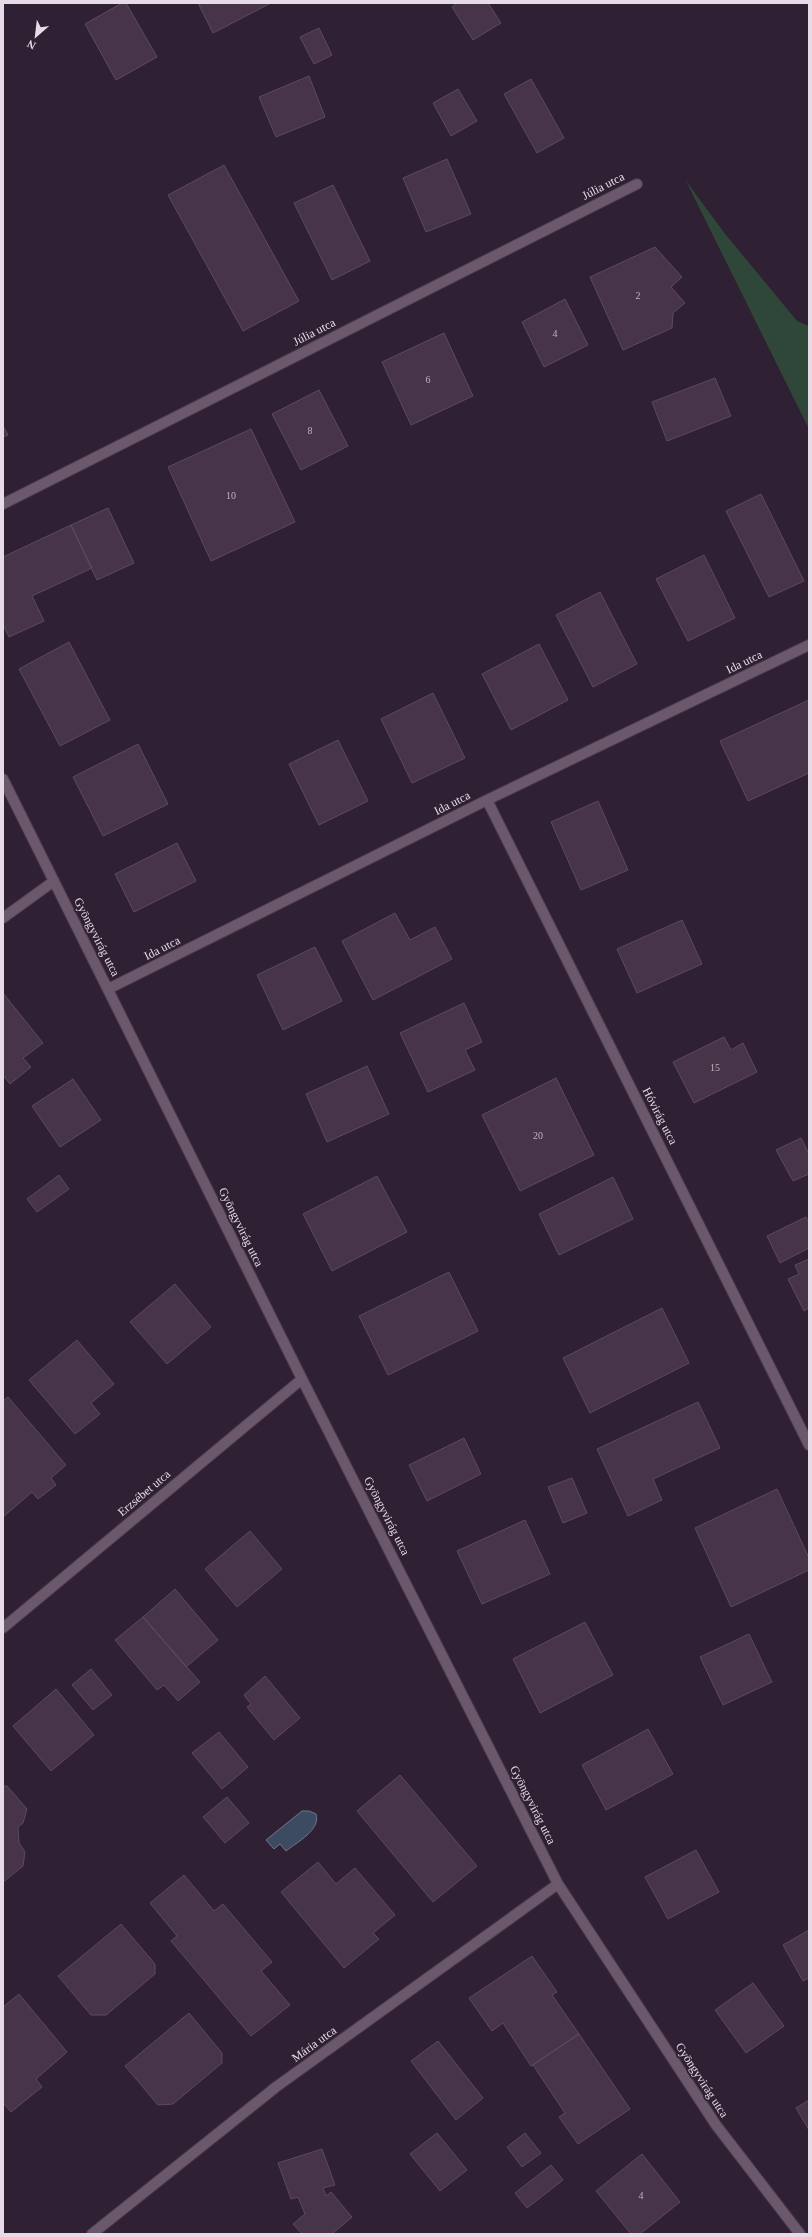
<svg xmlns="http://www.w3.org/2000/svg" width="812" height="2237" font-family="Georgia,serif">
<rect width="100%" height="100%" fill="#302033"/>
<path fill="#2f4739" d="M 686,181 L 726,235 L 797,321 L 809,326 L 809,429 Z"/>
<path fill="#3c4b62" stroke="#6f768a" d="M 302,1811 L 309,1811 L 316,1814 C 321,1830 297,1842 286,1851 L 280,1844 L 274,1849 L 266,1840 Z"/>
<path fill="#473449" stroke="#5c4a5f" d="M 122,3 L 126,3 L 157,57 L 116,80 L 85,24 Z
M 198,3 L 271,3 L 213,33 Z
M 457,3 L 488,3 L 501,23 L 473,40 L 452,7 Z
M 319,28 L 332,55 L 314,64 L 300,37 Z
M 309,76 L 325,117 L 276,137 L 259,97 Z
M 531,79 L 564,138 L 537,153 L 504,94 Z
M 458,89 L 477,121 L 451,136 L 433,103 Z
M 447,159 L 471,214 L 426,232 L 403,178 Z
M 224,165 L 299,301 L 243,331 L 168,195 Z
M 333,185 L 370,261 L 332,280 L 294,203 Z
M 655,247 L 682,277 L 671,287 L 685,303 L 673,313 L 672,328 L 623,350 L 590,277 Z
M 565,299 L 588,345 L 544,367 L 522,322 Z
M 444,333 L 473,396 L 411,425 L 382,362 Z
M 715,378 L 731,416 L 667,441 L 652,402 Z
M 319,390 L 348,446 L 301,470 L 272,414 Z
M 3,426 L 8,435 L 3,437 Z
M 251,429 L 295,522 L 211,561 L 168,467 Z
M 761,494 L 804,581 L 769,597 L 726,511 Z
M 108,508 L 134,563 L 97,580 L 71,525 Z
M 71,525 L 92,568 L 32,596 L 44,621 L 9,637 L 3,625 L 3,557 Z
M 704,555 L 735,618 L 688,641 L 656,579 Z
M 600,592 L 637,664 L 593,687 L 556,615 Z
M 69,642 L 110,720 L 60,746 L 19,669 Z
M 539,644 L 568,700 L 511,730 L 482,674 Z
M 433,693 L 465,758 L 412,783 L 381,719 Z
M 809,700 L 809,773 L 748,801 L 720,741 Z
M 338,740 L 368,801 L 319,825 L 289,764 Z
M 138,744 L 168,804 L 103,836 L 73,777 Z
M 598,801 L 628,870 L 581,890 L 551,822 Z
M 177,843 L 196,881 L 134,912 L 115,874 Z
M 395,913 L 410,940 L 435,927 L 452,959 L 373,1000 L 342,941 Z
M 682,920 L 702,964 L 637,993 L 617,949 Z
M 315,947 L 342,1001 L 283,1030 L 257,975 Z
M 3,993 L 43,1043 L 23,1058 L 31,1067 L 10,1084 L 3,1075 Z
M 464,1003 L 482,1042 L 465,1050 L 475,1070 L 428,1092 L 400,1033 Z
M 724,1037 L 731,1050 L 743,1043 L 757,1072 L 694,1103 L 673,1062 Z
M 367,1066 L 389,1114 L 327,1142 L 306,1094 Z
M 556,1078 L 594,1155 L 520,1191 L 482,1115 Z
M 73,1079 L 101,1120 L 60,1147 L 32,1106 Z
M 801,1138 L 809,1154 L 809,1174 L 793,1181 L 776,1150 Z
M 59,1175 L 69,1189 L 37,1212 L 27,1199 Z
M 377,1176 L 407,1232 L 332,1271 L 303,1214 Z
M 613,1177 L 633,1219 L 559,1255 L 539,1214 Z
M 806,1217 L 809,1223 L 809,1248 L 780,1263 L 767,1236 Z
M 809,1259 L 809,1308 L 804,1311 L 788,1279 L 799,1274 L 795,1265 Z
M 449,1272 L 478,1331 L 388,1375 L 359,1316 Z
M 175,1284 L 211,1327 L 167,1364 L 130,1322 Z
M 662,1308 L 689,1363 L 590,1413 L 563,1358 Z
M 77,1340 L 114,1384 L 91,1403 L 100,1414 L 75,1434 L 29,1380 Z
M 8,1397 L 66,1465 L 51,1478 L 56,1485 L 38,1499 L 32,1492 L 3,1517 L 3,1401 Z
M 698,1402 L 720,1448 L 653,1479 L 662,1500 L 628,1516 L 597,1449 Z
M 464,1438 L 481,1474 L 427,1501 L 409,1465 Z
M 572,1478 L 587,1513 L 563,1523 L 548,1487 Z
M 777,1489 L 809,1558 L 809,1570 L 731,1607 L 695,1528 Z
M 525,1520 L 550,1574 L 482,1604 L 457,1551 Z
M 250,1531 L 282,1569 L 237,1607 L 205,1569 Z
M 175,1589 L 218,1640 L 186,1667 L 143,1617 Z
M 143,1617 L 200,1682 L 178,1701 L 164,1685 L 157,1690 L 115,1640 Z
M 585,1622 L 613,1675 L 540,1713 L 513,1659 Z
M 749,1634 L 772,1682 L 723,1705 L 700,1657 Z
M 91,1669 L 112,1695 L 93,1710 L 72,1685 Z
M 265,1676 L 300,1718 L 274,1740 L 247,1707 L 251,1704 L 244,1695 Z
M 56,1689 L 94,1735 L 51,1771 L 13,1726 Z
M 648,1729 L 673,1774 L 606,1810 L 582,1765 Z
M 219,1732 L 248,1767 L 222,1789 L 192,1753 Z
M 400,1775 L 477,1866 L 433,1902 L 357,1811 Z
M 3,1786 L 7,1786 L 27,1809 L 23,1823 L 18,1827 L 19,1843 L 25,1852 L 23,1866 L 3,1882 Z
M 227,1797 L 249,1823 L 225,1843 L 203,1817 Z
M 696,1850 L 719,1892 L 668,1919 L 645,1877 Z
M 318,1862 L 336,1884 L 355,1868 L 395,1915 L 373,1933 L 379,1939 L 344,1968 L 281,1892 Z
M 184,1875 L 214,1911 L 223,1904 L 272,1962 L 261,1971 L 290,2005 L 251,2036 L 171,1941 L 177,1936 L 150,1903 Z
M 121,1924 L 155,1964 L 155,1974 L 106,2015 L 91,2015 L 58,1976 Z
M 809,1930 L 809,1978 L 803,1981 L 783,1945 Z
M 532,1956 L 557,1992 L 552,1995 L 579,2034 L 531,2066 L 503,2023 L 492,2031 L 469,1998 Z
M 753,1983 L 784,2026 L 746,2053 L 715,2010 Z
M 19,1994 L 67,2052 L 36,2079 L 42,2087 L 11,2112 L 3,2103 L 3,2007 Z
M 189,2013 L 222,2053 L 222,2063 L 173,2104 L 158,2105 L 125,2066 Z
M 579,2034 L 630,2109 L 578,2144 L 559,2117 L 565,2113 L 533,2065 Z
M 438,2041 L 483,2098 L 456,2120 L 411,2061 Z
M 809,2100 L 809,2130 L 796,2108 Z
M 437,2133 L 467,2170 L 440,2191 L 410,2154 Z
M 525,2133 L 541,2153 L 522,2167 L 507,2147 Z
M 322,2149 L 335,2185 L 323,2188 L 326,2196 L 331,2192 L 352,2217 L 332,2234 L 302,2234 L 293,2224 L 305,2214 L 298,2197 L 291,2199 L 278,2163 Z
M 642,2154 L 680,2202 L 640,2234 L 631,2234 L 596,2191 Z
M 551,2165 L 563,2180 L 527,2208 L 515,2193 Z"/>
<g fill="none" stroke-linecap="round" stroke-linejoin="round">
<defs>
<path id="minor" d="M 3,504 L 637,184
M 3,779 L 302,1379 L 558,1884 L 716,2125 L 800,2234
M 487,800 L 809,1445
M 3,918 L 54,881
M 108,989 L 487,800 L 809,645
M 3,1628 L 302,1379
M 92,2234 L 276,2087 L 558,1884"/>
</defs>
<use href="#minor" stroke="#4a3b4b" stroke-width="12"/>
<use href="#minor" stroke="#6b586d" stroke-width="10"/>
</g>
<g text-anchor="middle" dominant-baseline="central" stroke-width="4" stroke-linejoin="round" paint-order="stroke">
<g font-size="10" fill="#bfb1c0">
<text x="638" y="295">2</text>
<text x="555" y="333">4</text>
<text x="428" y="379">6</text>
<text x="310" y="430">8</text>
<text x="231" y="495">10</text>
<text x="715" y="1067">15</text>
<text x="538" y="1135">20</text>
<text x="641" y="2195">4</text>
</g>
<g font-size="12" fill="#e7dbe8" stroke="#302033">
<text transform="translate(603 186) rotate(-27)">Júlia utca</text>
<text transform="translate(314 332) rotate(-27)">Júlia utca</text>
<text transform="translate(744 662) rotate(-26)">Ida utca</text>
<text transform="translate(452 803) rotate(-27)">Ida utca</text>
<text transform="translate(97 937) rotate(63)">Gyöngyvirág utca</text>
<text transform="translate(162 948) rotate(-27)">Ida utca</text>
<text transform="translate(660 1116) rotate(63)">Hóvirág utca</text>
<text transform="translate(241 1227) rotate(64)">Gyöngyvirág utca</text>
<text transform="translate(144 1493) rotate(-40)">Erzsébet utca</text>
<text transform="translate(387 1516) rotate(63)">Gyöngyvirág utca</text>
<text transform="translate(533 1805) rotate(63)">Gyöngyvirág utca</text>
<text transform="translate(314 2044) rotate(-36)">Mária utca</text>
<text transform="translate(702 2080) rotate(57)">Gyöngyvirág utca</text>
</g>
</g>
<rect width="812" height="2237" fill="none" stroke="#e7dbe8" stroke-width="8"/>
<g transform="translate(36 36) rotate(208)" stroke="#302033" stroke-width="3" paint-order="stroke">
<path d="M0-3L7 15L0 10L-7 15Z" fill="#e7dbe8"/>
<text y="-6" font-size="11" font-weight="bold" text-anchor="middle" fill="#e7dbe8">N</text>
</g>
</svg>
